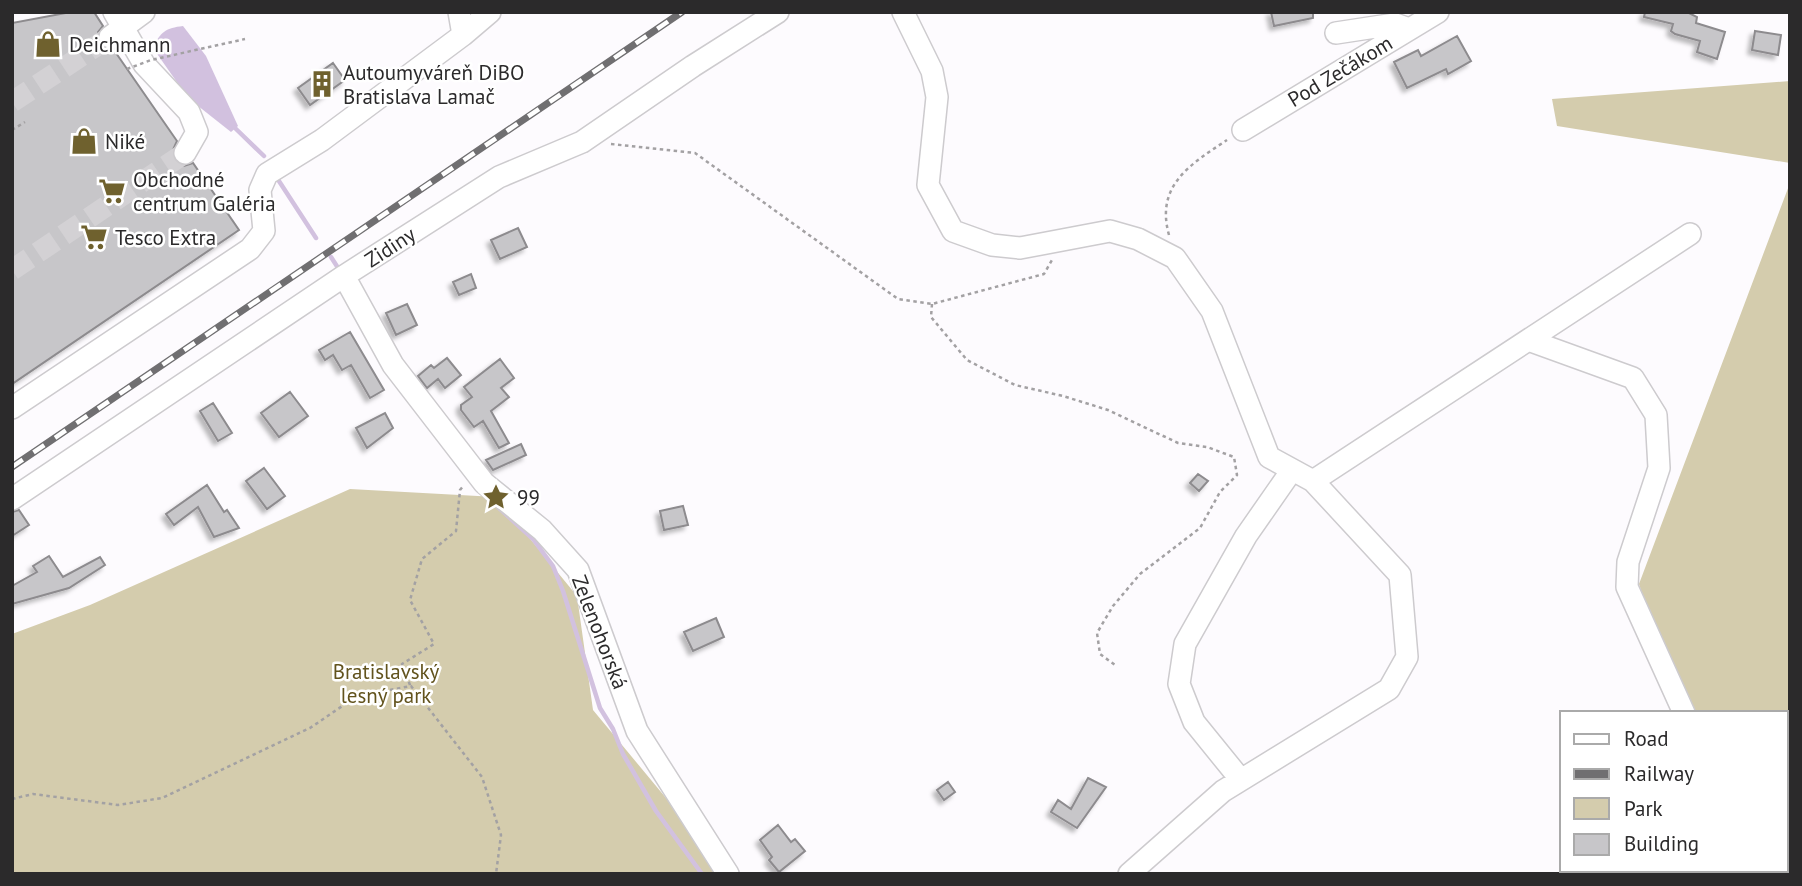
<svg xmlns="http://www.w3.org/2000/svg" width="1802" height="886" font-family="'PT Sans',sans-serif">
<defs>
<filter id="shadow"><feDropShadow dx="-4" dy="4" stdDeviation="2" flood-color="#0004"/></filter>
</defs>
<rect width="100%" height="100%" fill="#fdfbfe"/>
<path fill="#d4ccad" d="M 1790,81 L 1790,163 L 1557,126 L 1552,99 Z
M 1790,183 L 1790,865 L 1786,858 L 1786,713 L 1695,713 L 1664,664 L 1639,584 Z
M 350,489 L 496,497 L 577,596 L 593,710 L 729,874 L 12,874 L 12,634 L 90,605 Z"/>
<path fill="#d2c1df" d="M 183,26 L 206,56 L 238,126 L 231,132 L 188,98 L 153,48 C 160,32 166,28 183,26 Z"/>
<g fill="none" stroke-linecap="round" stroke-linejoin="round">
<path stroke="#d2c1df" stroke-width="4.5" d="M 235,128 L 264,156
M 277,178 L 316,238
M 331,257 L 340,271
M 498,507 L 533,539 L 553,566 L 563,591 L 600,708 L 613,729 L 623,754 L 656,811 L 702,874"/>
</g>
<path fill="#c7c6c9" stroke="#8d8b8e" stroke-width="2" filter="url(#shadow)" d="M 71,12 L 94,12 L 103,26 L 98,32 L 99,44 L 105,49 L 118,47 L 120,50 L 116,53 L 177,141 L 172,152 L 174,160 L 184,166 L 193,163 L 239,230 L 12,384 L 12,23 Z
M 1271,12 L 1313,12 L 1313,18 L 1274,26 Z
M 1645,12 L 1687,12 L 1697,17 L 1696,23 L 1725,32 L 1717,59 L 1697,52 L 1700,41 L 1675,34 L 1671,31 L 1673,24 L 1644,17 Z
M 1755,31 L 1781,35 L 1778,55 L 1752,50 Z
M 1457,36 L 1471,61 L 1448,74 L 1446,69 L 1407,88 L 1394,62 L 1418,50 L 1421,56 Z
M 333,63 L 345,80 L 310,105 L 298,88 Z
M 518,228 L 527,247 L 500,259 L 491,240 Z
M 471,274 L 476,288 L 459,295 L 453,282 Z
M 407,304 L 417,325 L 396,335 L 386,313 Z
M 350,332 L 384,390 L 370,398 L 351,365 L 342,370 L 333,355 L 325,360 L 319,350 Z
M 447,358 L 461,375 L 445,388 L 438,379 L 427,388 L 418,376 L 431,365 L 434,368 Z
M 500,359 L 514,378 L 501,388 L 509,397 L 491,411 L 509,443 L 499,448 L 483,421 L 474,427 L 461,410 L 461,405 L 472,397 L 464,387 Z
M 290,392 L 308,416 L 279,437 L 261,413 Z
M 213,403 L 232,433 L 218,441 L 200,411 Z
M 385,413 L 393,428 L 367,448 L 356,428 Z
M 521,444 L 526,455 L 493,470 L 486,460 Z
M 264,468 L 285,496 L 267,509 L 246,481 Z
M 1198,474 L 1208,481 L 1199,491 L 1190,483 Z
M 207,485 L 224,512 L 227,510 L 239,528 L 214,537 L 198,507 L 174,525 L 166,514 Z
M 683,506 L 688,525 L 664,530 L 660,511 Z
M 19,510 L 29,525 L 12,536 L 12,512 Z
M 49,556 L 63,577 L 100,557 L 105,565 L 69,588 L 12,604 L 12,586 L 37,572 L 33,566 Z
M 716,618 L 724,637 L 693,651 L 684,632 Z
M 1088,778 L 1106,787 L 1077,828 L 1051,812 L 1058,800 L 1071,809 Z
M 948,782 L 955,792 L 944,800 L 937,790 Z
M 778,825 L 791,842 L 795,839 L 805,851 L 779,872 L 769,860 L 772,857 L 760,840 Z"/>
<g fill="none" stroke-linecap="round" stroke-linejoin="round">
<path stroke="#d3d1d4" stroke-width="21" stroke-dasharray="21 10" stroke-linecap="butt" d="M 12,102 L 110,37
M 12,270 L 185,153"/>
<defs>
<path id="minor" d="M 114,12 L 144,64 L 189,112 L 197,132 L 185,153
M 903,12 L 932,71 L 937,97 L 928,185 L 953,231 L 992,245 L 1020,248 L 1110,231 L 1138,239 L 1175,258 L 1212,311 L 1269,457 L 1313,481 L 1400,575 L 1407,657 L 1389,689 L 1223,791 L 1129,874
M 1336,33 L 1395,24 L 1409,29
M 463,35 L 490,12
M 110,37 L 144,12
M 1243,130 L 1438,12
M 344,276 L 393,365 L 484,483 L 542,530 L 578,570 L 637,731 L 728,874
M 1528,340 L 1633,378 L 1656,415 L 1659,468 L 1628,562 L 1627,587 L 1684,713
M 12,408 L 250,249 L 264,231 L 260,190 L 267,174 L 322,140 L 463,35 L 459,12
M 1313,481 L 1690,234
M 12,499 L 344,276 L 499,177 L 582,142 L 693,66 L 778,12
M 1241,780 L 1194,722 L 1179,684 L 1185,644 L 1246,536 L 1292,470
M 1763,874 L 1764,870"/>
</defs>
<use href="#minor" stroke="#cdcbce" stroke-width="24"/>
<path stroke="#a3a1a3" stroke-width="2.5" stroke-dasharray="3.5 3.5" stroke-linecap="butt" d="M 12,130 L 25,122
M 611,144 L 695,153 L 898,299 L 932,304 L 1044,274 L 1052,260
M 1169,235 C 1155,185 1191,164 1227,140
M 932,304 L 931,317 L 967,360 L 1015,385 L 1063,396 L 1108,410 L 1178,443 L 1207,447 L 1234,457 L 1237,475 L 1220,492 L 1200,528 L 1140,574 L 1113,606 L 1097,633 L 1100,654 L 1115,665
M 410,685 L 402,664 L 434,644 L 410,600 L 422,559 L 456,531 L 460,490 L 464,485
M 12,799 L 33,794 L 118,805 L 162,798 L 310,728 L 357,696 L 411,686 L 482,777 L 501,835 L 496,874"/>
<use href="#minor" stroke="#fff" stroke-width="21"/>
<defs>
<path id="rail" d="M 12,467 L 682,12"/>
</defs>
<use href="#rail" stroke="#706f71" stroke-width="7"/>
<use href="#rail" stroke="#fff" stroke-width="4.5" stroke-dasharray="13" stroke-linecap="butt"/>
<path stroke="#a3a1a3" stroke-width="2.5" stroke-dasharray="3.5 3.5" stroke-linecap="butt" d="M 127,69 L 151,60 L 245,39"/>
</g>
<defs>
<symbol id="shop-bare" viewBox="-9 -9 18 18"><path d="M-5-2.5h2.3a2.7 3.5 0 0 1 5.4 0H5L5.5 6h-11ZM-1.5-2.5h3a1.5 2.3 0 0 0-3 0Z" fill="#6f612e" stroke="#fff" stroke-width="2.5" paint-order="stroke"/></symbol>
<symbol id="building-bare" viewBox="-9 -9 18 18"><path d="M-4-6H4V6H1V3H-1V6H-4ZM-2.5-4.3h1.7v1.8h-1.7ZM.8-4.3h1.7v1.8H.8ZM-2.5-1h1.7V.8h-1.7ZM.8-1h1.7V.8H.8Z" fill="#6f612e" stroke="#fff" stroke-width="2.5" paint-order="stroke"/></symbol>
<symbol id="supermarket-bare" viewBox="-9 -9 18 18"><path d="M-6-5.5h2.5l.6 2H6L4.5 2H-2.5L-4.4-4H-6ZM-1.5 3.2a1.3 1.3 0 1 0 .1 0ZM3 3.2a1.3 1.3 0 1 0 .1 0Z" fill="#6f612e" stroke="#fff" stroke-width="2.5" paint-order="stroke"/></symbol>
<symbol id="sight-bare" viewBox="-9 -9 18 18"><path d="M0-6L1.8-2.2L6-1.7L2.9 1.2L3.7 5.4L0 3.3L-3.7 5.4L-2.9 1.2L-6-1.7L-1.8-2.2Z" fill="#6f612e" stroke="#fff" stroke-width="2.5" paint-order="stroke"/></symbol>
</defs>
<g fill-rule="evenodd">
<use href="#shop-bare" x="29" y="25" width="38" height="38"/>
<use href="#building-bare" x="303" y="65" width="38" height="38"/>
<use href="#shop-bare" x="65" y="122" width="38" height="38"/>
<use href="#supermarket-bare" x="93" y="172" width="38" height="38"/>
<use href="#supermarket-bare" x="75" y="218" width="38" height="38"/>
<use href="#sight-bare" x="477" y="478" width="38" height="38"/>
</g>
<g text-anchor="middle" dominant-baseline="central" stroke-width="5" stroke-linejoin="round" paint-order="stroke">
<g font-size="21" fill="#2b2a2b" stroke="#fff" text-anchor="start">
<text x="69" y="44">Deichmann</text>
<text x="343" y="72">Autoumyváreň DiBO<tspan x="343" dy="24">Bratislava Lamač</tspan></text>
<text x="105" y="141">Niké</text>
<text x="133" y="179">Obchodné<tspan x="133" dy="24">centrum Galéria</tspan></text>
<text x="115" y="237">Tesco Extra</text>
<text x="517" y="497">99</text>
</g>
<g font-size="21" fill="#2b2a2b" stroke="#fff">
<text transform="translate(1340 71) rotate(-31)">Pod Zečákom</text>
<text transform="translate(390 247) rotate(-33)">Zidiny</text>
<text transform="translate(600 632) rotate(69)">Zelenohorská</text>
</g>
<g font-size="21" fill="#62531d" stroke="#fff">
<text x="386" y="671">Bratislavský<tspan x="386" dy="24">lesný park</tspan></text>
</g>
</g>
<rect width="1802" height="886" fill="none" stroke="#2b2a2b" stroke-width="28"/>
<rect x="1560" y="711" width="228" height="161" fill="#ffffff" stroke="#aaaaaa" stroke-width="2"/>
<rect x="1574" y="734" width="35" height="10" fill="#ffffff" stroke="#aaaaaa" stroke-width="2"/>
<text x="1624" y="746" font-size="21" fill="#2b2a2b">Road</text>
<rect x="1574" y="769" width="35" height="10" fill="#706f71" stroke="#aaaaaa" stroke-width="2"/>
<text x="1624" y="781" font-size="21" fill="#2b2a2b">Railway</text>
<rect x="1574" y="798" width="35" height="21" fill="#d4ccad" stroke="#aaaaaa" stroke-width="2"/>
<text x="1624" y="816" font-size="21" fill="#2b2a2b">Park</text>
<rect x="1574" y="834" width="35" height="21" fill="#c7c6c9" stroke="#aaaaaa" stroke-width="2"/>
<text x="1624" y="851" font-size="21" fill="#2b2a2b">Building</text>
</svg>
